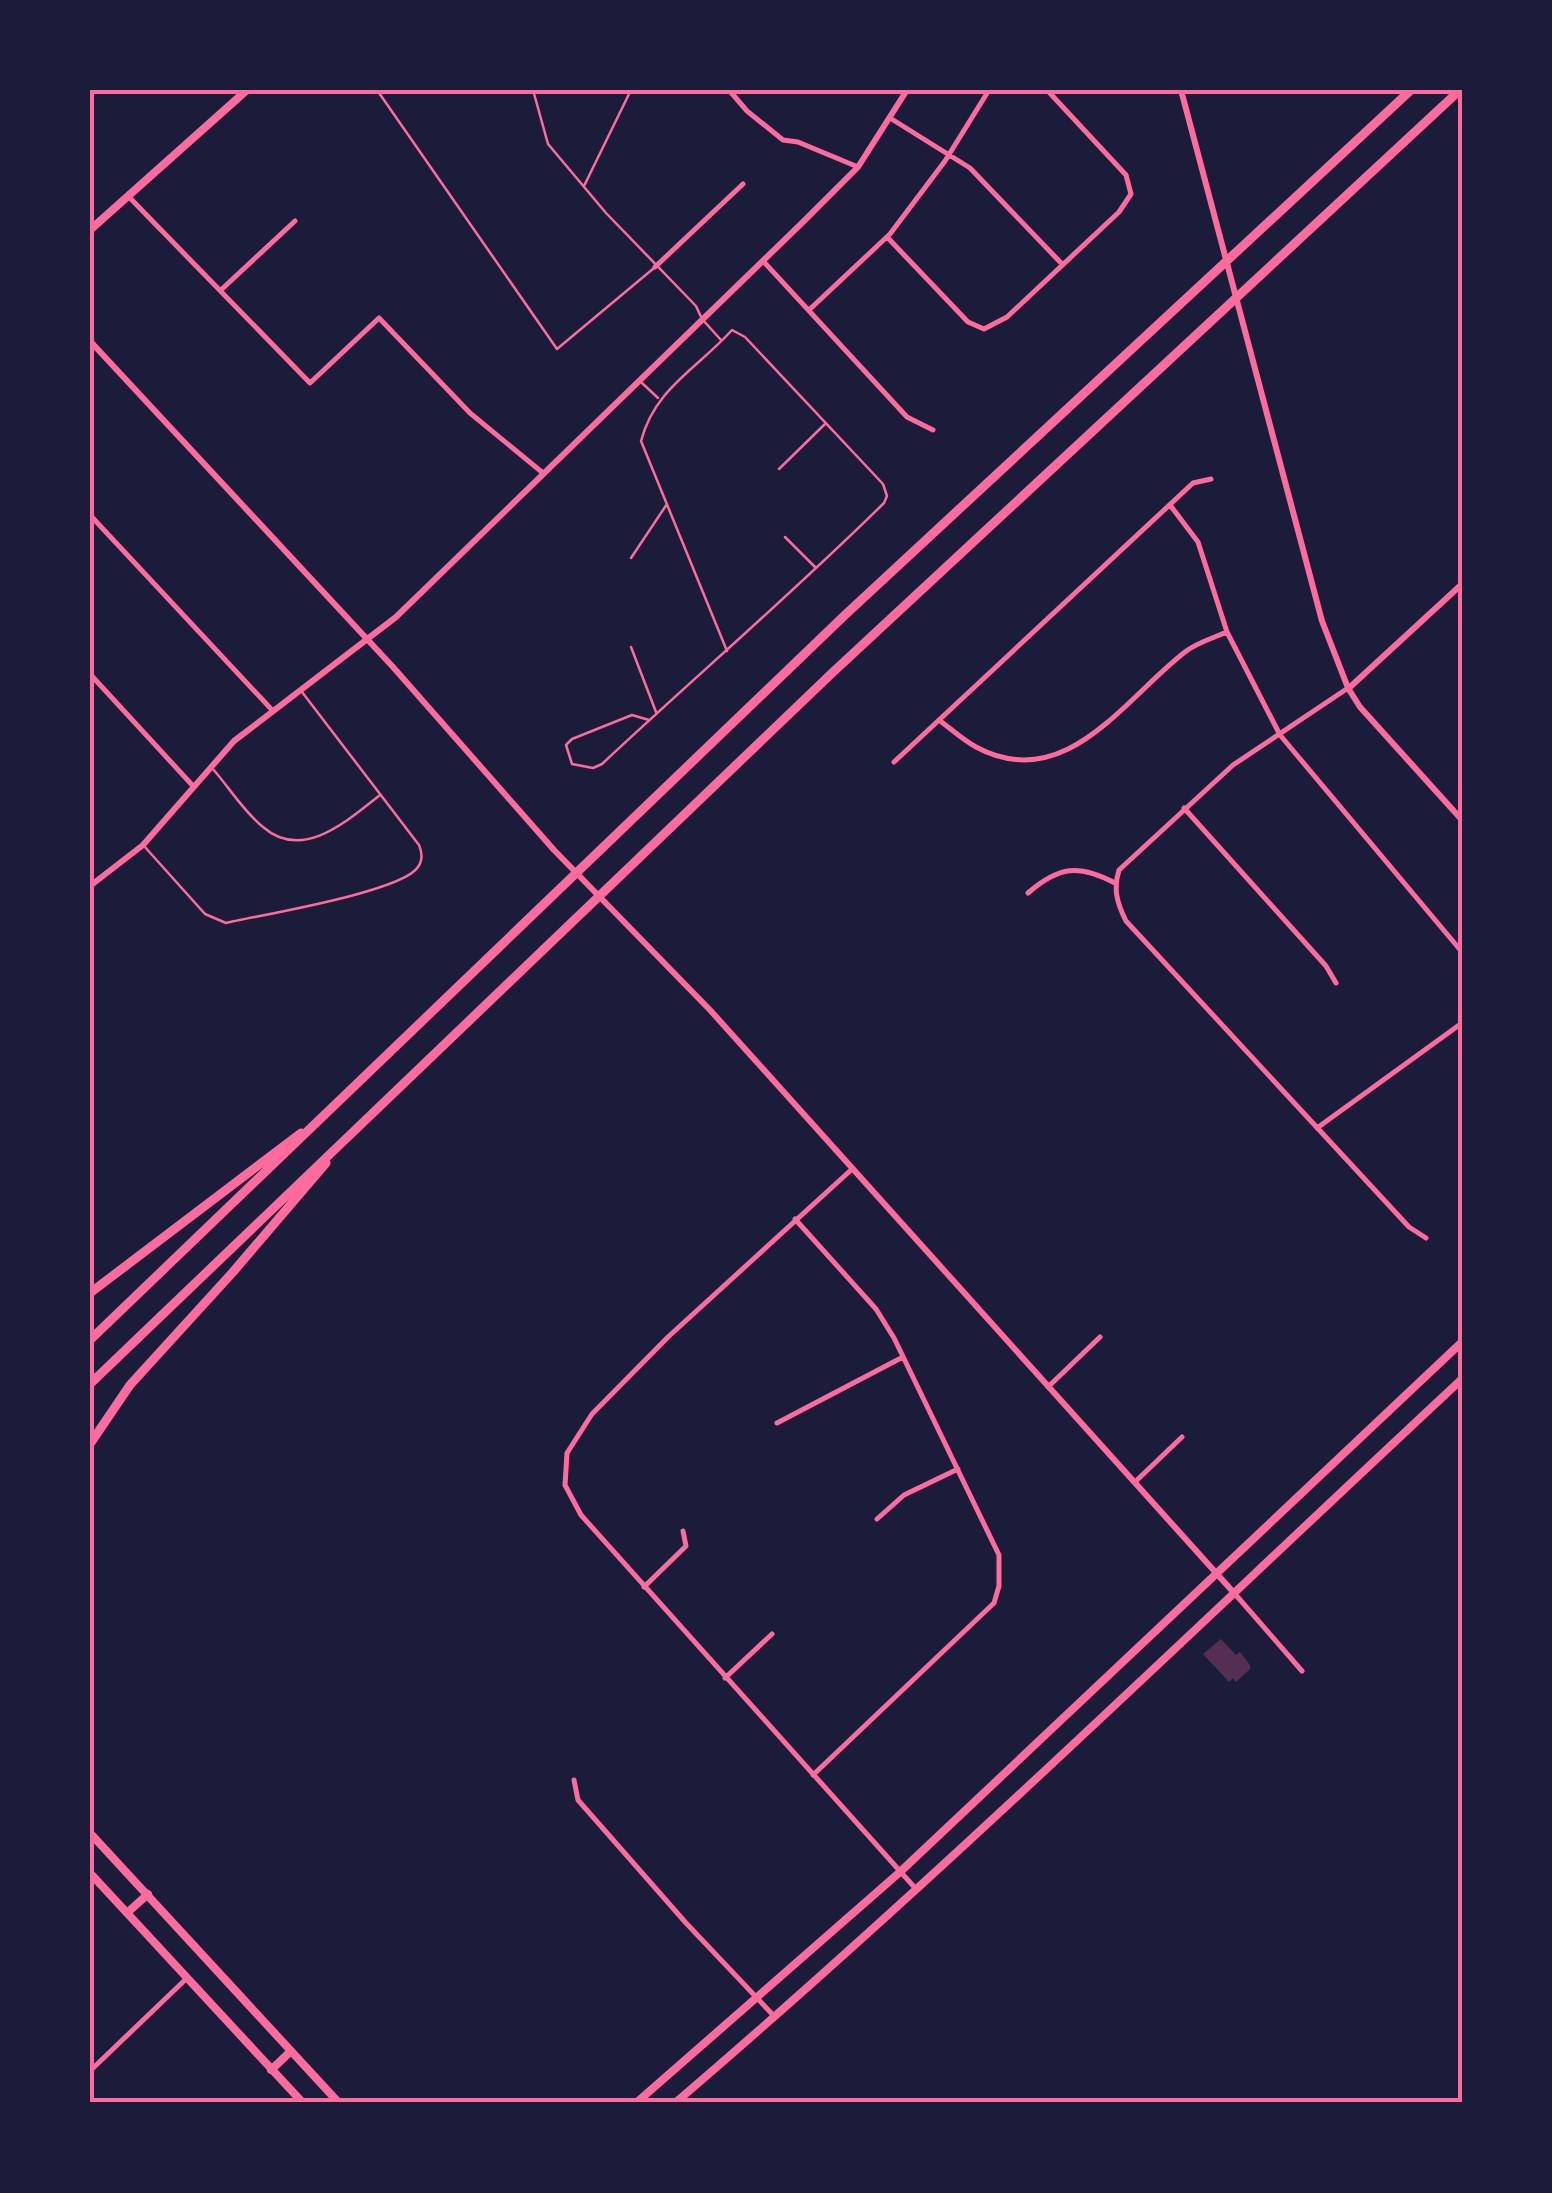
<svg xmlns="http://www.w3.org/2000/svg" width="1552" height="2193" font-family="Barlow,sans-serif">
<rect width="100%" height="100%" fill="#1b1b3a"/>
<path fill="#542f53" d="M 1221,1639 L 1236,1655 L 1240,1652 L 1250,1665 L 1250,1669 L 1236,1682 L 1233,1678 L 1229,1682 L 1203,1654 Z"/>
<g fill="none" stroke-linecap="round" stroke-linejoin="round">
<path stroke="#ff6b9d" stroke-width="2.5" d="M 377,90 L 557,349 L 654,268
M 533,90 L 548,144 L 606,213 L 696,306 L 702,319 L 721,340
M 584,186 L 630,92
M 642,383 L 658,398
M 779,469 L 825,424
M 785,537 L 815,567
M 631,558 L 667,504
M 631,647 L 656,712
M 649,720 L 632,715 L 572,739 L 566,745 L 572,764 L 593,768 L 602,764 C 696,676 793,593 884,503 L 887,496 L 883,484 L 745,337 L 732,330 C 697,369 655,388 641,441 L 727,651
M 212,768 C 229,787 243,811 263,827 C 303,862 348,820 380,795
M 144,846 L 205,914 L 226,923 C 260,915 402,892 418,867 C 423,860 422,852 419,845 L 302,692"/>
<path stroke="#ff6b9d" stroke-width="5" d="M 729,90 L 747,111 L 783,140 L 798,142 L 858,167
M 890,118 L 970,168 L 1062,264
M 129,197 L 310,383 L 379,318 L 470,413 L 543,473
M 887,237 L 968,322 L 984,329 L 1007,317 L 1119,212 L 1131,194 L 1126,175 L 1047,90
M 763,261 L 907,417 L 933,430
M 655,267 L 743,184
M 222,289 L 295,221
M 809,310 L 890,234 L 945,161 L 989,90
M 1170,505 L 1198,542 L 1227,632 L 1280,735 L 1462,952
M 90,515 L 273,711
M 90,674 L 194,787
M 1348,688 L 1233,765 L 1119,870 C 1113,889 1117,903 1126,921 L 1409,1227 L 1426,1238
M 939,720 C 951,729 963,740 976,747 C 1065,795 1124,699 1185,652 C 1196,643 1213,638 1227,632
M 894,762 L 1193,483 L 1211,479
M 1184,808 L 1326,966 L 1336,983
M 1028,893 C 1059,866 1079,864 1115,883
M 1317,1128 L 1462,1023
M 851,1170 L 668,1337 L 592,1414 L 567,1453 L 565,1485 L 581,1515 L 916,1889
M 795,1219 L 876,1309 L 894,1338 L 999,1555 L 999,1586 L 994,1603 L 813,1775
M 1048,1387 L 1100,1337
M 777,1423 L 903,1357
M 1135,1482 L 1182,1437
M 877,1519 L 904,1495 L 958,1469
M 644,1587 L 686,1546 L 683,1531
M 1235,1594 L 1302,1671
M 725,1678 L 772,1634
M 574,1780 L 578,1800 L 686,1923 L 775,2017
M 90,2071 L 186,1979"/>
<path stroke="#ff6b9d" stroke-width="6" d="M 1181,90 L 1322,621 L 1348,688 L 1360,707 L 1462,820
M 90,341 L 393,667 L 554,850 L 710,1010 L 1235,1594
M 1349,688 L 1462,584
M 90,886 L 143,845 L 234,741 L 396,617 L 805,220 L 858,167 L 907,90"/>
<path stroke="#ff6b9d" stroke-width="8" d="M 90,230 L 247,90
M 90,1833 L 339,2103
M 90,1873 L 303,2103
M 127,1913 L 148,1894
M 271,2070 L 291,2051
M 636,2103 L 900,1872 L 1462,1342
M 675,2103 C 946,1871 1201,1622 1462,1379"/>
<path stroke="#ff6b9d" stroke-width="9" d="M 90,1293 L 301,1133
M 90,1340 L 845,615 L 1411,90
M 90,1384 L 831,674 L 1460,90
M 90,1444 L 130,1385 L 233,1272 L 326,1163"/>
</g>
<rect width="1552" height="2193" fill="none" stroke="#1b1b3a" stroke-width="185"/>
<rect x="92" y="92" width="1368" height="2008" fill="none" stroke="#ff6b9d" stroke-width="4"/>
</svg>
